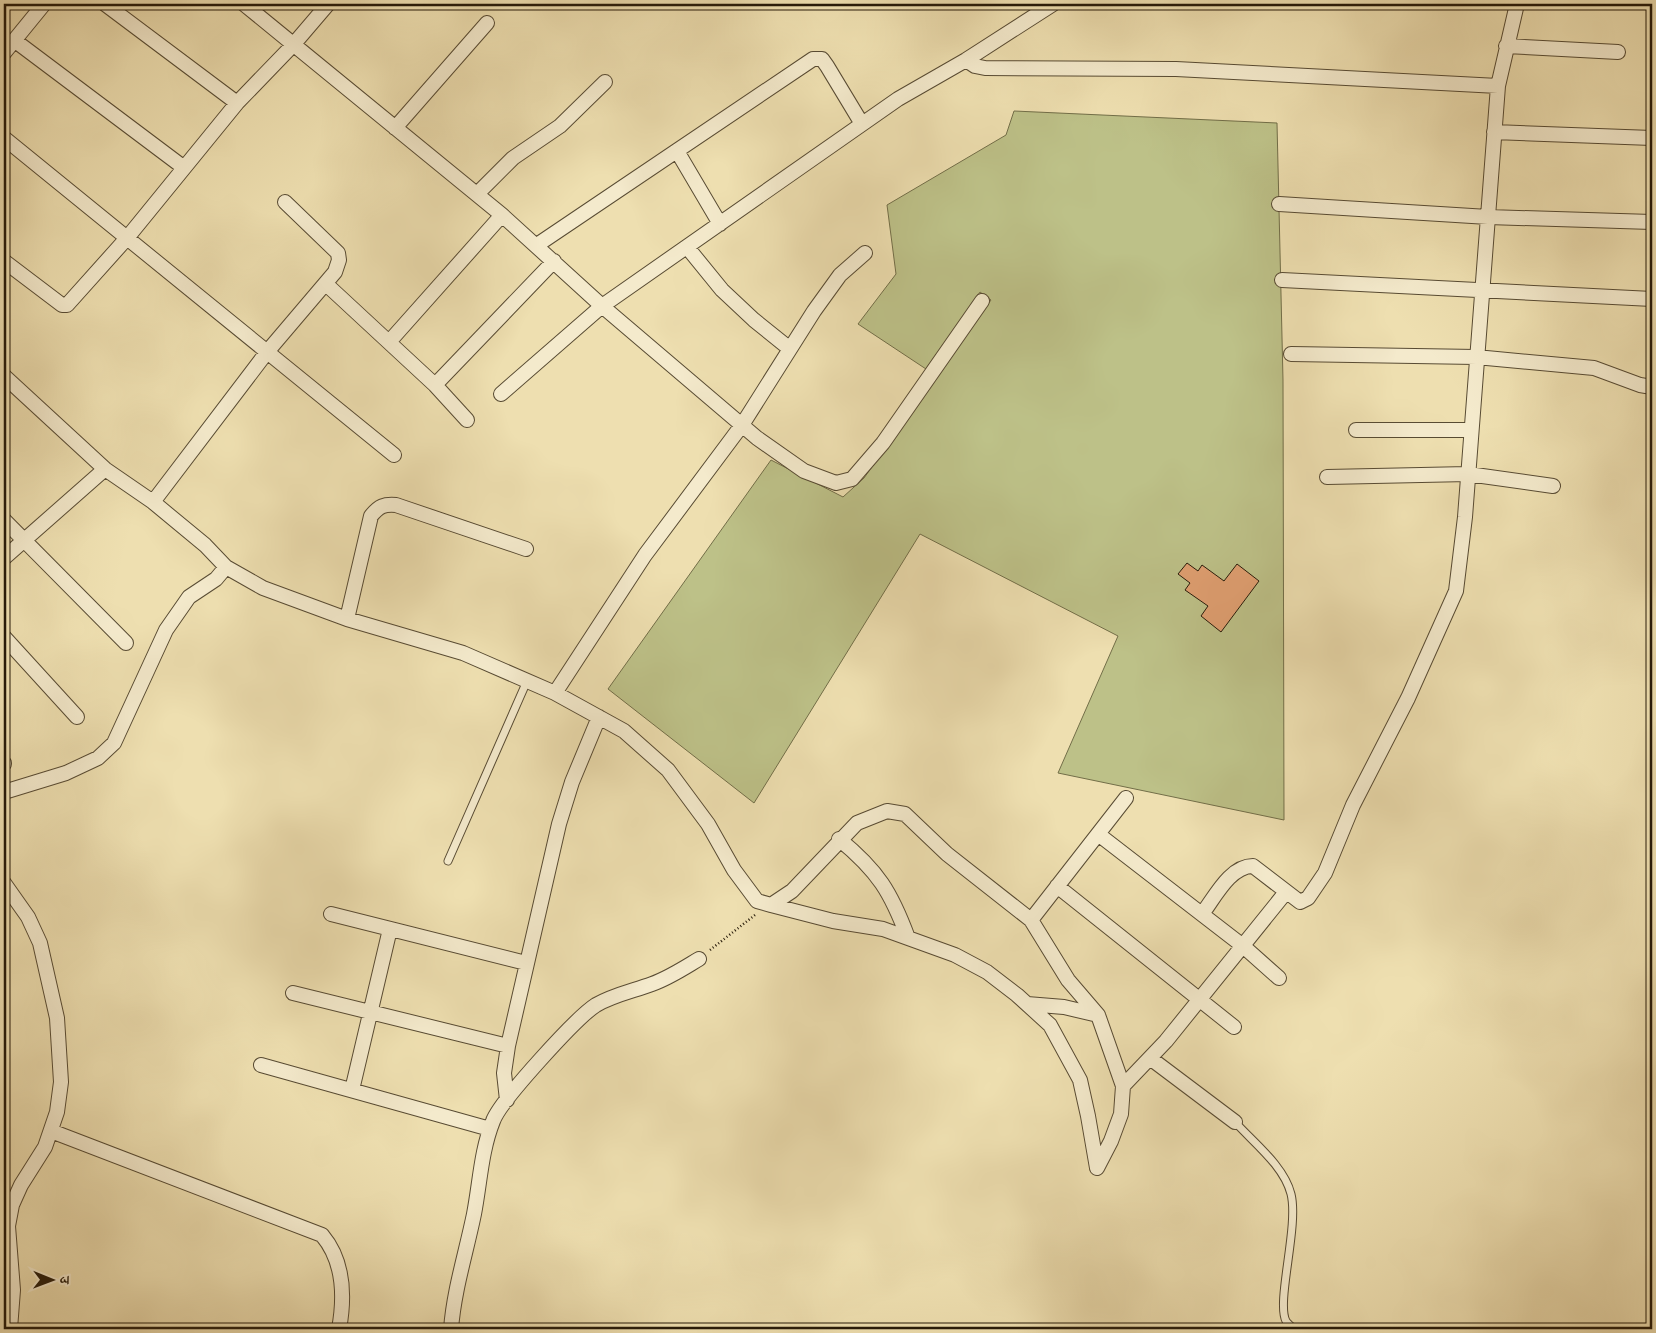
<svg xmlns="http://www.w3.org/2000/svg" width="1656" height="1333" font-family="'Libre Caslon Text','Noto Serif Devanagari',serif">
<rect width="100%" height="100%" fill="#eedfb0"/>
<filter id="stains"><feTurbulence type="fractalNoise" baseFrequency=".004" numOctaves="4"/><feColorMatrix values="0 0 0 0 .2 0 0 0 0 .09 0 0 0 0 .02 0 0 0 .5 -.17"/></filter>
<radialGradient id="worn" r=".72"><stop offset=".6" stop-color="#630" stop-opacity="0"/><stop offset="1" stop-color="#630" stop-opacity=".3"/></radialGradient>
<path fill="#bdc188" stroke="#726e48" d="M 1014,111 L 1277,123 L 1283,380 L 1284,820 L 1058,773 L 1118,636 L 920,534 L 754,803 L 608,689 L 771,460 L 843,497 L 864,478 L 991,300 L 980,292 L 926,369 L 858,324 L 896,274 L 887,205 L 1006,135 Z"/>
<path fill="#e09f71" stroke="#261a09" d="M 1187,563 L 1198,571 L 1202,565 L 1224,581 L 1237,564 L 1259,581 L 1221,632 L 1201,616 L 1208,606 L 1185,590 L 1190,583 L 1178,574 Z"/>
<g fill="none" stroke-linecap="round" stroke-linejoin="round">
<defs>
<path id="lane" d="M 448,861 L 527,681
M 1235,1122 C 1254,1143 1284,1166 1291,1194 C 1299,1226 1276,1302 1286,1321 C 1288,1324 1292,1327 1294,1329"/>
<path id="street" d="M 105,4 L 237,103
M 244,4 L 502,215 L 602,306 L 757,438 L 804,471 L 836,483 L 852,479 L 883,443 L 982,301
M 14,40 L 183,167
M 1506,46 L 1618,52
M 4,53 L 44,4
M 966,60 L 975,66 L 985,68 L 1176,69 L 1498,86
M 395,128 L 487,23
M 1494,132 L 1652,138
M 4,138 L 394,455
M 677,151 L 720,224
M 477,194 L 513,158 L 560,126 L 605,82
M 1279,204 L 1488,217 L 1652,222
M 537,245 L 813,59 L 822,59 L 827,66 L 862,124
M 687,247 L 722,290 L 754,320 L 790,349
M 4,261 L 62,305 L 67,305 L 127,238 L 237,103 L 293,45 L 328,4
M 1282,280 L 1652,299
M 326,284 L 435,385 L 467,420
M 389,342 L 502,215
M 1291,354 L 1476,357 L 1594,368 L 1640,385 L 1652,387
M 4,376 L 105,469 L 153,502 L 205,545 L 226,567 L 263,588 L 347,619 L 463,653 L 555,693 L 624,731 L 668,770 L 708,824 L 734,870 L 757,901 L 771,905 L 792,891 L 857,823 L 887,811 L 905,814 L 947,854 L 1031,920 L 1068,980 L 1098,1015 L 1123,1086 L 1121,1114 L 1111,1141 L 1097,1168
M 435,385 L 554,261
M 501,394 L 602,306 L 898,99 L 966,60 L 1053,4
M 1356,430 L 1471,430
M 1327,477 L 1468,474 L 1553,486
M 153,502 L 267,352 L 335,272 L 339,260 L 338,253 L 285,202
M 4,520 L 126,643
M 4,558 L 105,469
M 347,619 L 371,516 C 379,506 384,504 396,505 L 526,549
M 4,637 L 77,717
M 555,693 L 645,555 L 742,425 L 814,311 L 840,275 L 865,253
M 4,763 L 4,764
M 4,792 L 66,773 L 98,758 L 114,743 L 166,630 L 189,597 L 216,579 L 226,567
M 1098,834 L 1243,946 L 1279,978
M 839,839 C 878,871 891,892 908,938
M 4,883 L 28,917 L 40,943 L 57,1018 L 61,1082 L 57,1112 L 45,1147 L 21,1185 L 12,1205 L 8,1226 L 13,1290 L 10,1329
M 1057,886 L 1234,1027
M 771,905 L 833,921 L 883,929 L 955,955 L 987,972 L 1017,995 L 1050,1025 L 1080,1080 L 1088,1116 L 1097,1168
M 331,914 L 526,963
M 1202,914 C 1215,897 1230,866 1253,866 L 1300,902 L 1308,898 L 1325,873 L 1353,805 L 1408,698 L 1456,591 L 1465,517 L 1498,86 L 1517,4
M 1031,920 L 1126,798
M 293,993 L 508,1046
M 1027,1004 L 1064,1007 L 1098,1015
M 1150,1058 L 1235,1122
M 261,1065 L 490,1129
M 1123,1086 L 1166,1041 L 1286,892
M 352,1090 L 390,929
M 507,1100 L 504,1073 L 508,1046 L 559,824 L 572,782 L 599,717
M 51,1131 L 322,1235 C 344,1261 345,1296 339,1329
M 451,1329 C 454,1290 466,1253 474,1214 C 480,1183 481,1151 493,1121 C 500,1101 577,1017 596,1005 C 613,995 633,991 652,984 C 669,978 684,968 699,959"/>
</defs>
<use href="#lane" stroke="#584b33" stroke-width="9"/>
<use href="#street" stroke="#584b33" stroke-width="16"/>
<path stroke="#261a09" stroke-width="2.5" stroke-dasharray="1 2.5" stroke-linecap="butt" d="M 710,950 L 755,915"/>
<use href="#lane" stroke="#f4eacc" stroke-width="7"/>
<use href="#street" stroke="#f4eacc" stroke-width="14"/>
</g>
<rect width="1656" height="1333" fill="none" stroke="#eedfb0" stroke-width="20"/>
<rect x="5" y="5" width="1646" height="1323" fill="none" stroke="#261a09" stroke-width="2.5"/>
<rect x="10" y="10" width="1636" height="1313" fill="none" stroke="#261a09"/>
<g transform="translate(52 1280) rotate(91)" stroke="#f4eacc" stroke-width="4" paint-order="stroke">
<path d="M0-4L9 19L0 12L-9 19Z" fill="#261a09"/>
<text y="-8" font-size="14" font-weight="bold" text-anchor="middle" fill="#261a09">उ</text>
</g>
<rect width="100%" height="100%" filter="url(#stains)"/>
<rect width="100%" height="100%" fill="url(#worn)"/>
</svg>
